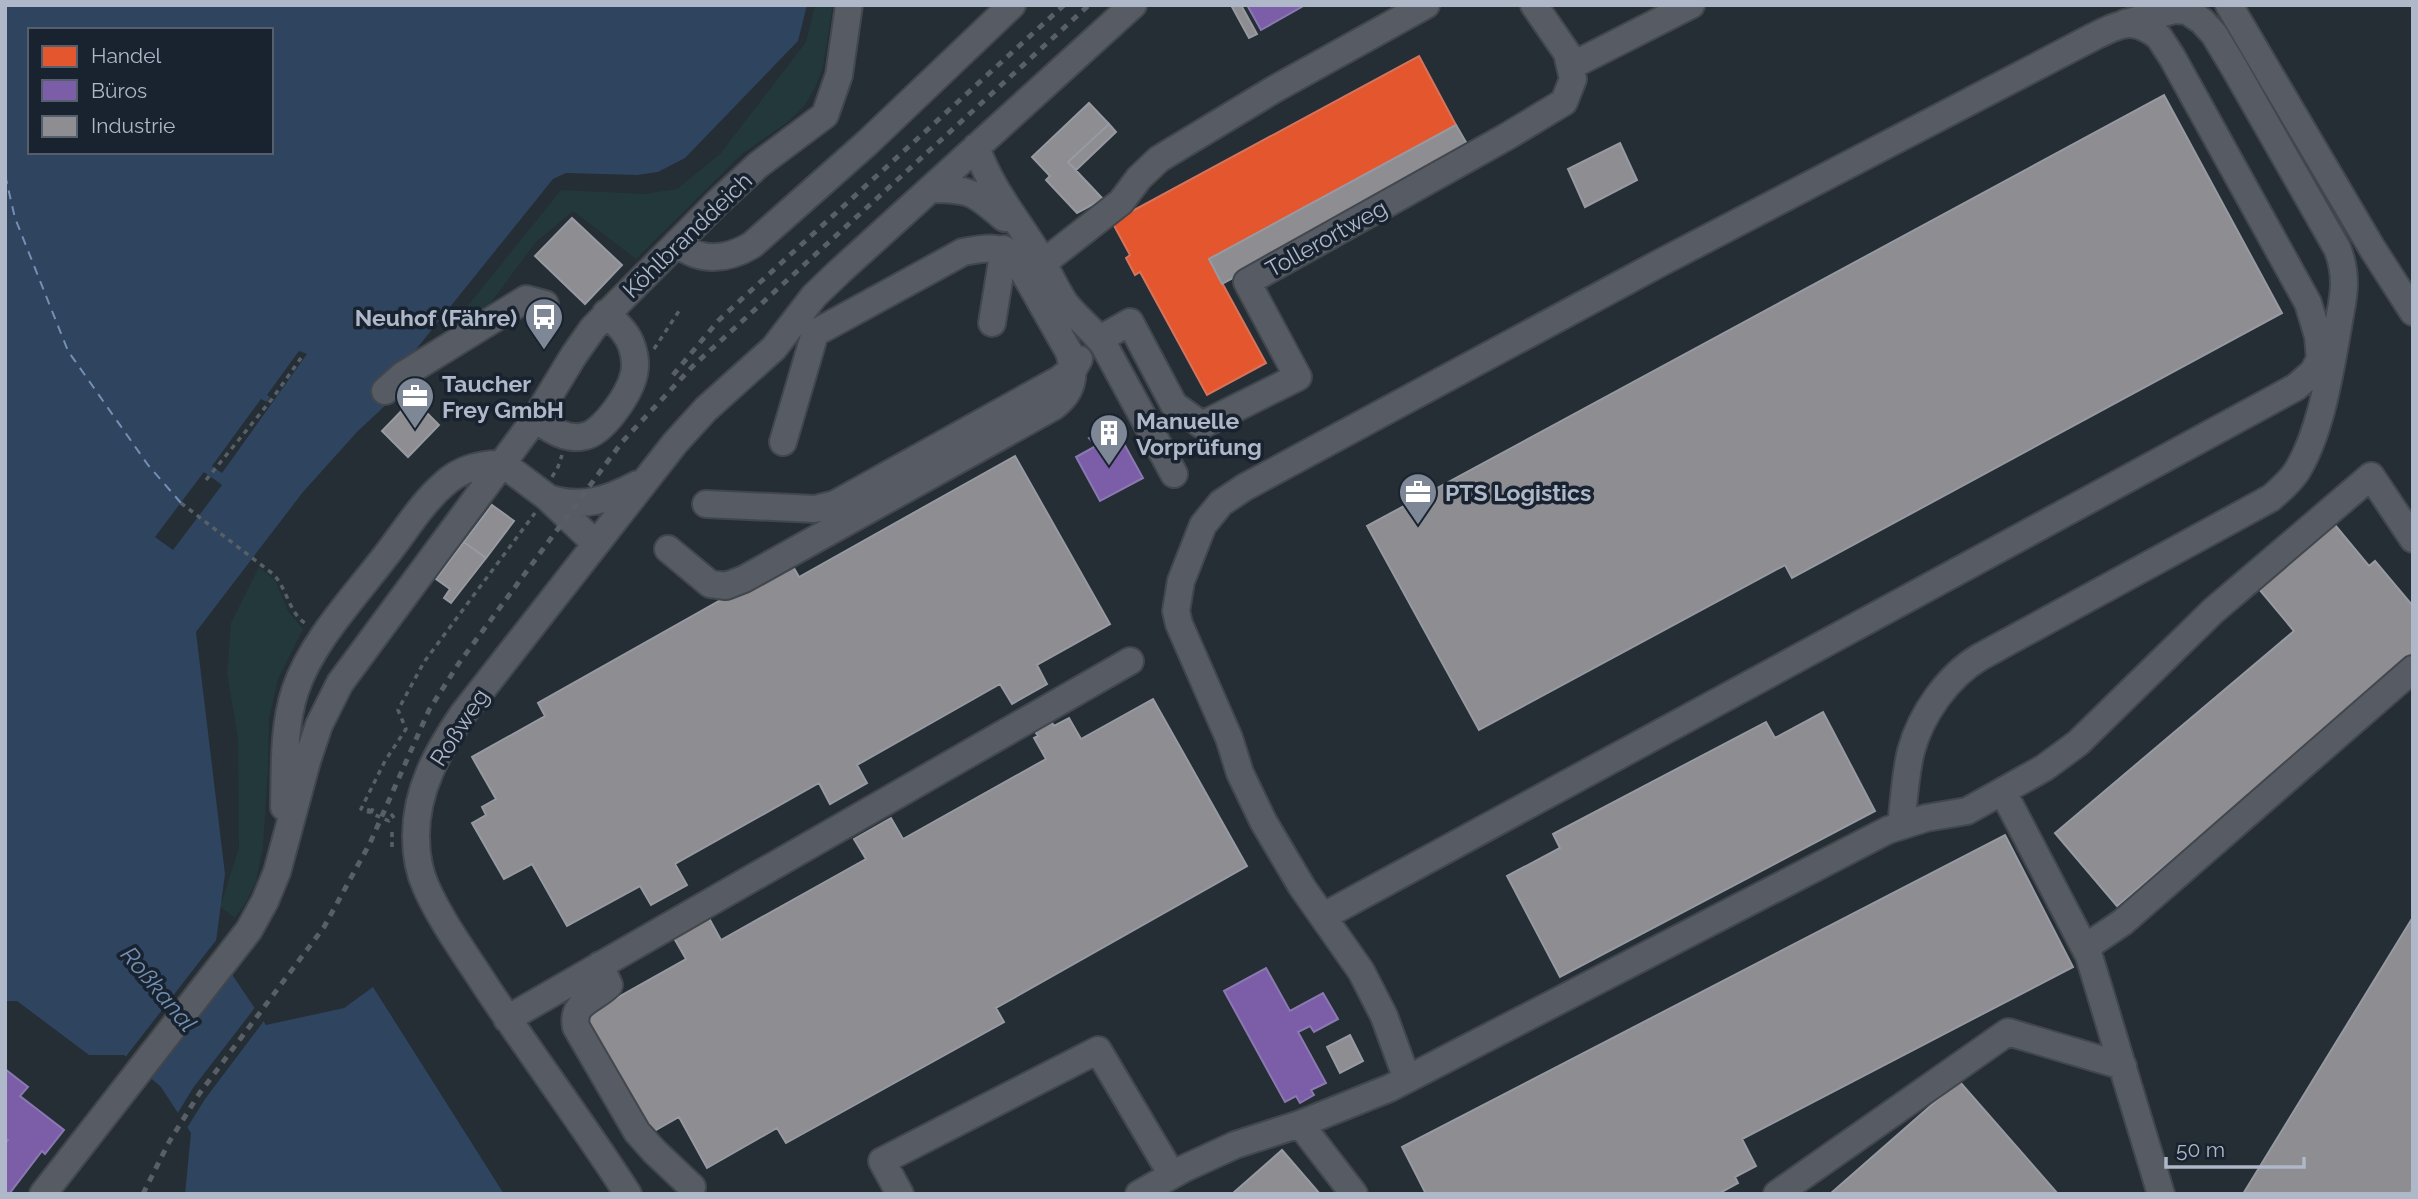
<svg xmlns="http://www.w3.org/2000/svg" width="2418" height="1199" font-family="Raleway,sans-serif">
<rect width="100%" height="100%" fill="#252d35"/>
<path fill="#22383b" d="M 815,5 L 833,5 L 823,67 L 816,86 L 805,105 L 789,121 L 742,154 L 636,259 L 573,211 L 535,243 L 479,319 L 432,350 L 561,190 L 644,194 L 677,189 L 720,154 L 806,42 Z
M 259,567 L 275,580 L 288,611 L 303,629 L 278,679 L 269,719 L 268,771 L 263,848 L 256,882 L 246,902 L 235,918 L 220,907 L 239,847 L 238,739 L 227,673 L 231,623 Z"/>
<path fill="#2e445f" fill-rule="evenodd" d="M 5,5 L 807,5 L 798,41 L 685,158 L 658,172 L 637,175 L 566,173 L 553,179 L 397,373 L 390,401 L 357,432 L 303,492 L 196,632 L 225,874 L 215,949 L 266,1025 L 344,1008 L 373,987 L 504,1194 L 185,1194 L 191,1133 L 161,1087 L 124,1055 L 89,1055 L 17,1001 L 5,1001 ZM 30,30 L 271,30 L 271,152 L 30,152 Z"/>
<path fill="#252d35" d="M 299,351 L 307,354 L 222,473 L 212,466 L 261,399 L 267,402 L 270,397 L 267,395 Z
M 204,472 L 222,485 L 173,550 L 155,537 Z
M 217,939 L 220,941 L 219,948 L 149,1079 L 124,1059 Z
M 257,1005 L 266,1018 L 205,1099 L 185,1131 L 176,1116 L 193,1088 Z"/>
<path fill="#e4572e" stroke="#d4745c" stroke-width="2" d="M 1419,56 L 1456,125 L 1209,259 L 1266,363 L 1207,395 L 1140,272 L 1135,275 L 1126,258 L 1130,255 L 1112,222 Z"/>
<path fill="#7b5ea7" stroke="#8a79b1" stroke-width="2" d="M 1247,5 L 1305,5 L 1261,30 Z
M 1103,431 L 1105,441 L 1118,433 L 1143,478 L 1100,501 L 1076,457 L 1096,446 L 1089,438 Z
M 1266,968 L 1290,1011 L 1323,993 L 1338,1019 L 1314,1032 L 1310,1026 L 1298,1032 L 1326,1083 L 1311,1090 L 1314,1095 L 1300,1103 L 1296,1096 L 1285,1102 L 1224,991 Z
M 5,1069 L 28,1087 L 20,1096 L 64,1130 L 45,1154 L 42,1151 L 9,1194 L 5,1193 L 5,1144 L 8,1140 L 5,1138 Z"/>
<path fill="#8d8d92" stroke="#979aa2" stroke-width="2" d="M 1231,5 L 1241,5 L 1257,34 L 1249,38 Z
M 2164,95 L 2282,313 L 1792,578 L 1785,565 L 1479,730 L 1367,526 Z
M 1089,103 L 1109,124 L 1068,162 L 1103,199 L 1077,213 L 1046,180 L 1050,176 L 1032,157 Z
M 1109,124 L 1116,132 L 1076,170 L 1068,162 Z
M 1456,125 L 1470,149 L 1222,284 L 1209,259 Z
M 1620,143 L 1637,180 L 1585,207 L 1568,169 Z
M 572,218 L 622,265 L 585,304 L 535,256 Z
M 413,399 L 439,425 L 408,457 L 382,431 Z
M 1015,456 L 1110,624 L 1037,665 L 1047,684 L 1012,704 L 1000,684 L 857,765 L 867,783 L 830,804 L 819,783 L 675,864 L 687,885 L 651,905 L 640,886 L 567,926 L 532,864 L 504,879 L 472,823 L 486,815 L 482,807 L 496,799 L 472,757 L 545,716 L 538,703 L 790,561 L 799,577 Z
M 492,505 L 514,521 L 486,558 L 464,542 Z
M 2335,525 L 2369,566 L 2375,561 L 2413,606 L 2413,657 L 2117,906 L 2055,833 L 2294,631 L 2259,589 Z
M 464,542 L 486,558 L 451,603 L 444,598 L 450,589 L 436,579 Z
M 1153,699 L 1247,866 L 996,1008 L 1004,1022 L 786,1143 L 777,1128 L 707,1168 L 679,1117 L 649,1134 L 583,1017 L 686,959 L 674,938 L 709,918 L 721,940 L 866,859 L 854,839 L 891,818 L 903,839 L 1046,759 L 1034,738 L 1038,736 L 1034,730 L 1051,721 L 1054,726 L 1069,718 L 1081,739 Z
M 1823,712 L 1875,811 L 1560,977 L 1507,876 L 1560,848 L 1553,834 L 1766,722 L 1775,738 Z
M 2005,835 L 2073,967 L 1742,1139 L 1756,1166 L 1735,1177 L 1738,1183 L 1718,1194 L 1426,1194 L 1402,1147 Z
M 2413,917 L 2413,1188 L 2409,1194 L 2243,1194 Z
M 1350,1035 L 1363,1061 L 1340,1073 L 1327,1047 Z
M 1959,1081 L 2058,1194 L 1830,1194 Z
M 1282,1150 L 1320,1194 L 1232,1194 Z"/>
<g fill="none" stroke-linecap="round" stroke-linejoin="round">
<path stroke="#738fb3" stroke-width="2" stroke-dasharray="9 7" stroke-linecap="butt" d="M 5,175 L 15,218 L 68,351 L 148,465 L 181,503"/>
<defs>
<path id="minor" d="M 2229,5 L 2372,248 L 2413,312
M 1571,66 L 1691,5
M 976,147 C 991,188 1010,210 1033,246 C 1045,264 1053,285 1065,303 C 1077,319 1094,330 1105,347 L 1174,474
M 931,189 C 970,189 974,192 1004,218
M 677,243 C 700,263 727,260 752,245 L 867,143 L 1012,5
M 1043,263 L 1121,202 L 1139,178 L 1159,159 L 1273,90 L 1426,5
M 992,323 L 1004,249
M 1100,339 L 1130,322 L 1174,405 L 1202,425 L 1298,377 L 1247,282 L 1506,137 L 1564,102 L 1573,79 L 1567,53 L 1534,5
M 385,391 L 403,375 L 526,299 L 545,304
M 535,419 C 550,429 566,441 585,436 C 604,432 630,393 634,374 C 636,365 635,356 632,347 C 628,333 616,323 606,313
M 503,464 L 547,497 L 595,543
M 548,498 C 582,509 608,500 638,484
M 706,504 L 815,509 L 835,504 L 1060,379 L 1074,368 L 1079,359
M 668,549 L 710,584 L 726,586 L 744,579 L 1053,407 C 1073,392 1076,376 1069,352 L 1015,257 C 998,245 984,248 963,252 L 815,333 L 783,442
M 2003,792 L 2089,956 L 2161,1194
M 284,807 C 285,768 283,728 295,691 C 311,642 356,595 387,554 C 405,531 422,503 444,484 C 460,469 482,463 503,464
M 1901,826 C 1904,801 1905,775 1911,751 C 1921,714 1948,676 1980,657 L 2271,498 C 2280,490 2290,482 2297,471 C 2321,432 2330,372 2338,327 C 2340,313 2344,298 2344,284 C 2344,271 2342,260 2337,248 L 2235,69 L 2214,34 L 2202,21 L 2187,11 L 2175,10 L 2125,23
M 1324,916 L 2296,387 L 2313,372 L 2320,359 L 2318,336 L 2308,303 L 2172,57 L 2159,37 C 2133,16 2119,24 2093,37 L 1660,263 L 1245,487 L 1221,503 L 1203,525 L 1181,581 L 1176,611 L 1179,624 L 1229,738 L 1240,773 L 1263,821 L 1302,887 L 1361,971 L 1384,1016 L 1407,1079
M 2086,947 L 2123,922 L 2413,669
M 600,965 L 609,985 C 594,1000 571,1002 576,1027 L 637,1132 L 654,1151 L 692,1187
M 507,1019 L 1130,661
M 1300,1124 L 1354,1194
M 43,1194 L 249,930 L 265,901 L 277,872 L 307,761 L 319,725 L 340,683 L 535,419 L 574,355 L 593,328 L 719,201 L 758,165 L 825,115 L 839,75 L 849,5
M 628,1194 C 583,1124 533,1057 487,988 C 466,955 442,923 426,887 C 419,872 416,853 416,836 C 416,789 438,751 463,714 L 675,443 L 706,409 L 774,348 L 814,296 L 839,272 L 1133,5
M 900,1194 L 882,1161 L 1098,1050 L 1172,1175
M 1139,1194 L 1183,1169 L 1235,1145 L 1300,1124 L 1390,1088 L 1888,830 L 1926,818 L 1967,811 L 2044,768 L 2078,743 L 2213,611 L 2371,476 L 2413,539
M 1777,1194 L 2008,1032 L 2123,1066"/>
</defs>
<use href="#minor" stroke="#42474d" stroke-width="30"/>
<path stroke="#586067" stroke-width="3.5" stroke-dasharray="5 5" stroke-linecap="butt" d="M 654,349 L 679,311 L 681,312
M 552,477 L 558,467 L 562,455
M 206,480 L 272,399 L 301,358
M 181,503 L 273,574 C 287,588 289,613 305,623
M 394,818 L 392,815 L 389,821 L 371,813 L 373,808 L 370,807 L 368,812 L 361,809 L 385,761 L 406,729 L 398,710 L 424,662 L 535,513
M 392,832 L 392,849"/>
<use href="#minor" stroke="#565b64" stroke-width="26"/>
<path stroke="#595f66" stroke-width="5" stroke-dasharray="7 7" stroke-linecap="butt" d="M 673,375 L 718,321 L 745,296 L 1064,5
M 143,1194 L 169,1142 L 199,1094 L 324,927 L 370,843 L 429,710 L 459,663 L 622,442 L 693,366 L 1089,5"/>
</g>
<defs>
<symbol id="bus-pin" viewBox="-11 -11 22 30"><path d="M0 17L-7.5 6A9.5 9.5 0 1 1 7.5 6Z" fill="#7e8795" stroke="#192330"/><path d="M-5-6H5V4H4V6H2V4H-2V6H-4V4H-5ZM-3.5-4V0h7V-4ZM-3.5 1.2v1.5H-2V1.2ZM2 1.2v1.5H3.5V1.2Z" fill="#fff"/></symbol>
<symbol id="office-pin" viewBox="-11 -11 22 30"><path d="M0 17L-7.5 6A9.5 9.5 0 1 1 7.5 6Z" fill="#7e8795" stroke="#192330"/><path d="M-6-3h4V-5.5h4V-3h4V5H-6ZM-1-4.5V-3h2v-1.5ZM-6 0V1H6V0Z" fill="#fff"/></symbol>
<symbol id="building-pin" viewBox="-11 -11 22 30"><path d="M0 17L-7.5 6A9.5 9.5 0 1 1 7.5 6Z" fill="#7e8795" stroke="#192330"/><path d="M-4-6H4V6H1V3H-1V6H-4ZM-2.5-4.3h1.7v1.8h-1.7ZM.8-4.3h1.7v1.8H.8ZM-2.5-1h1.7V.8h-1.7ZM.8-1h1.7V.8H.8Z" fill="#fff"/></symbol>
</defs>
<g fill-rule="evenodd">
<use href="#bus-pin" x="522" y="295" width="44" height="60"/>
<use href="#office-pin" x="393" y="374" width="44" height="60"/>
<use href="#building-pin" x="1087" y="411" width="44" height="60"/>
<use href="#office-pin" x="1396" y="470" width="44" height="60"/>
</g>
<g text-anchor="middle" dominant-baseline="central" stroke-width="7" stroke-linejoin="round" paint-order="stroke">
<g font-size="23" fill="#aeb8c8" stroke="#192330">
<text transform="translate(687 235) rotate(-44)">Köhlbranddeich</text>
<text transform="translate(1326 238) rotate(-29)">Tollerortweg</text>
<text transform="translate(459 727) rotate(-57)">Roßweg</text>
</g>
<g font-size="23" font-weight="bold" fill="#aeb8c8" stroke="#192330" text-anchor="start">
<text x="517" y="317" text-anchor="end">Neuhof (Fähre)</text>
<text x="442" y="383">Taucher<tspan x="442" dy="26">Frey GmbH</tspan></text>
<text x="1136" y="420">Manuelle<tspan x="1136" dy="26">Vorprüfung</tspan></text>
<text x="1445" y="492">PTS Logistics</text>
</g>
<g font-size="24" font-style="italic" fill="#738fb3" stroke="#192330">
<text transform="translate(159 989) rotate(50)">Roßkanal</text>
</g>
</g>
<rect width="2418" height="1199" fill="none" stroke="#aeb8c8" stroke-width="14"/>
<rect x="28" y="28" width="245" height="126" fill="#192330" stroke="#555f6d" stroke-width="2"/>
<rect x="42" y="46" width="35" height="21" fill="#e4572e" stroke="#555f6d" stroke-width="2"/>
<text x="91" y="63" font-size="21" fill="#aeb8c8">Handel</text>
<rect x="42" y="80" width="35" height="21" fill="#7b5ea7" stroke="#555f6d" stroke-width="2"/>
<text x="91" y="98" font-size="21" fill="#aeb8c8">Büros</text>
<rect x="42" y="116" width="35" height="21" fill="#8d8d92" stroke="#555f6d" stroke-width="2"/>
<text x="91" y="133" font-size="21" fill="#aeb8c8">Industrie</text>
<path d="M2166 1157v10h138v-10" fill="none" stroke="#aeb8c8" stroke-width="3.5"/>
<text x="2176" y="1157" font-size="21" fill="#aeb8c8" stroke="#192330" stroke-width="5" paint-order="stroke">50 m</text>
</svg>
